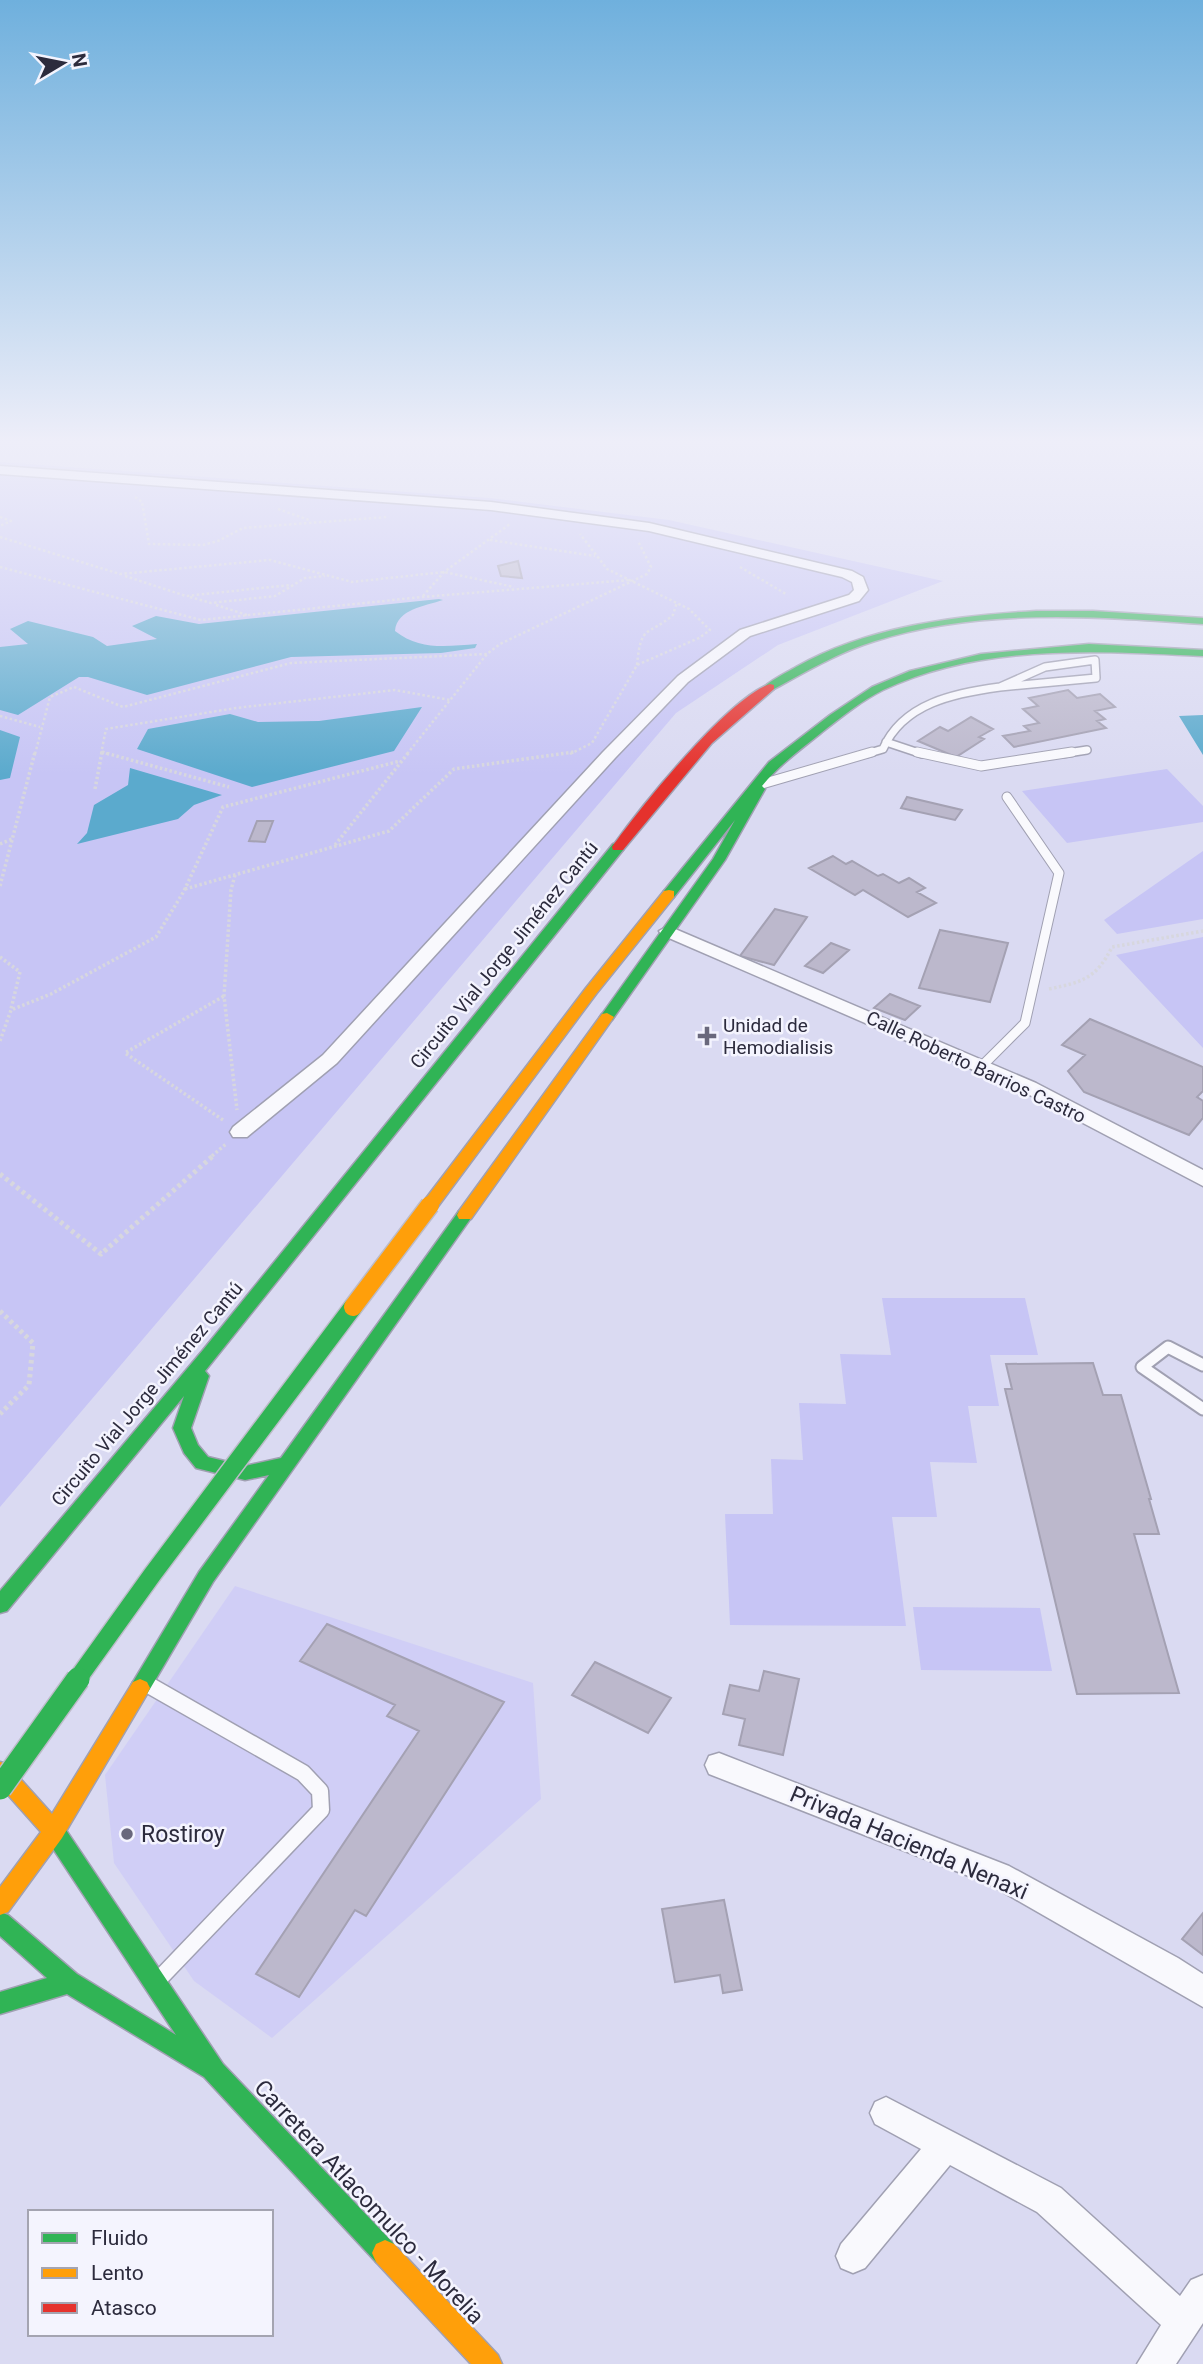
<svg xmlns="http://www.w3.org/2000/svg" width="1203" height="2364" font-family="Roboto,sans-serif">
<rect width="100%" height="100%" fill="#dadaf2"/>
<path fill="#d0cef6" d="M 235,1586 L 533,1683 L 541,1799 L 272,2038 L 194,1981 L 114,1863 L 105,1775 Z"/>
<path fill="#c7c5f5" d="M 0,462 L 489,498 L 669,520 L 943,581 L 778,645 L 676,713 L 0,1507 Z
M 1167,769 L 1203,806 L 1203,822 L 1067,843 L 1022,791 Z
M 1203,851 L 1203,919 L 1117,934 L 1104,920 Z
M 1203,937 L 1203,1048 L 1116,955 Z
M 882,1298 L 1025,1298 L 1038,1355 L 990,1355 L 999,1406 L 968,1406 L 977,1463 L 930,1462 L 937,1517 L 892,1517 L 906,1626 L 730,1625 L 725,1514 L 773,1514 L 771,1459 L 803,1460 L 799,1403 L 846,1404 L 840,1354 L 891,1355 Z
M 913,1607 L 1040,1608 L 1052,1671 L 921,1670 Z"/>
<path fill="#5baacd" d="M 439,599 L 443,600 C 425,606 397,609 395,631 C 420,651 448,646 477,644 L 475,648 L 441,653 L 291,657 L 147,695 L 88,677 L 79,677 L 18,715 L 0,710 L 0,647 L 28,644 L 10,629 L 28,621 L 93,637 L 107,646 L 157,639 L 132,626 L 156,616 L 199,624 Z
M 422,707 L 394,751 L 252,787 L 137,749 L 148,729 L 230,714 L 258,722 L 319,721 Z
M 1203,715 L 1203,755 L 1179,716 Z
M 0,730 L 20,737 L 10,778 L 0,780 Z
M 130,768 L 222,795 L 194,805 L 178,819 L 77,844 L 87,833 L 94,805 L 128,785 Z"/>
<path fill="#bcb8cc" stroke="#a4a1b3" stroke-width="2" d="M 518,561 L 522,578 L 501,576 L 498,566 Z
M 1068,690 L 1077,698 L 1100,694 L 1115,707 L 1095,711 L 1105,719 L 1097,721 L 1106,728 L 1014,747 L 1003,736 L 1030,731 L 1024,726 L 1039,723 L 1023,709 L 1038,706 L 1029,698 Z
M 971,717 L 993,729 L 979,737 L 984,739 L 956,757 L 918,741 L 940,727 L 948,731 Z
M 907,797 L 962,810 L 955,820 L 901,808 Z
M 257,821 L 273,821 L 265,842 L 249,841 Z
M 833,856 L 846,864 L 852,861 L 878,876 L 883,874 L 899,883 L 909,878 L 925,888 L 917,892 L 936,903 L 908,917 L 863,890 L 855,895 L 809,868 Z
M 775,909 L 807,917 L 774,965 L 740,956 Z
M 940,930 L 1008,943 L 990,1002 L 919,988 Z
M 831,943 L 849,950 L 823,973 L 805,966 Z
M 890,994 L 920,1006 L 905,1020 L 874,1008 Z
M 1090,1019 L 1203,1067 L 1203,1091 L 1197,1097 L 1203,1101 L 1203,1118 L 1189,1135 L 1084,1092 L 1068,1071 L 1085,1055 L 1062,1045 Z
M 1093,1363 L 1103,1395 L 1121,1395 L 1151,1499 L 1149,1499 L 1159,1534 L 1134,1534 L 1179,1693 L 1077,1694 L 1005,1389 L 1012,1389 L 1006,1364 Z
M 327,1624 L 504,1702 L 366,1916 L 355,1910 L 299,1997 L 256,1974 L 419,1731 L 387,1716 L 395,1705 L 300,1661 Z
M 595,1662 L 671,1698 L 648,1733 L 572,1695 Z
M 764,1671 L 799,1679 L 783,1755 L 739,1745 L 745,1719 L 723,1714 L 730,1685 L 759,1691 Z
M 724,1900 L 742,1990 L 723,1993 L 720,1975 L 675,1982 L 662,1909 Z
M 1203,1913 L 1203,1955 L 1182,1939 Z"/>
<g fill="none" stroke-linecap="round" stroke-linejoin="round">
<defs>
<path id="lane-far3" d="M 1095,660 L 1096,678 L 1000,687 L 1045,667 Z
M 886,742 L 922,754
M 866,754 L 883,749 C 903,703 955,693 1000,687
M 1061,754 L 1087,750"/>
<path id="lane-far2" d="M 917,752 L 981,766 L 1072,752
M 762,784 L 872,752
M 982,1066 L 1025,1023 L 1059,873 L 1007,797"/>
<path id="lane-far1" d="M 1203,1365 L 1168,1347 L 1142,1367 L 1203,1409"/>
<path id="lane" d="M 147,1684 L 303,1773 L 320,1791 L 321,1810 L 162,1976"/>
<path id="street" d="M 0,466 L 491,502 L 649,523 L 852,571 L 863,577 L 868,590 L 859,601 L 750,636 L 688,682 L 615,758 L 337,1063 L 247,1137 L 233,1137 L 230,1132 L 233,1127 L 323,1055 L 603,752 L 678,676 L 740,630 L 849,595 L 854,590 L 852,582 L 842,577 L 649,531 L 491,510 L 0,474 Z
M 668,926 L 1036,1083 L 1203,1170 L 1203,1186 L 1022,1091 L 662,935 L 659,931 Z
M 719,1753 L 1009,1866 L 1178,1958 L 1203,1974 L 1203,2007 L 989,1884 L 709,1774 L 705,1765 L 709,1756 Z
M 886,2097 L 1061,2188 L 1180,2296 L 1191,2280 L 1203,2275 L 1203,2323 L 1176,2364 L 1137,2364 L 1161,2325 L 1037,2212 L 950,2165 L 865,2268 L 853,2273 L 841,2268 L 836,2256 L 841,2244 L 921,2149 L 875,2124 L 870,2113 L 875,2102 Z"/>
<path id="fast" d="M 1036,611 L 1093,611 L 1203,618 L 1203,624 C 1094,616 980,608 875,641 C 839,652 807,671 774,689 L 764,687 C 773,679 786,673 796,667 C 869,626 954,616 1036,611 Z
M 1089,644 L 1203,650 L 1203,656 C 1097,651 982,643 883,690 C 861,701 840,718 821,733 C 800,750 779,765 762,786 L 765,789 L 725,860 L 612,1020 L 602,1020 L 600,1017 L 713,859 L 735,820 L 674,897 L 664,897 L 664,891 L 769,762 L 830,715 L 872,687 L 910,671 L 981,654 Z
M 618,843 L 624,847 L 623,850 L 205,1371 L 209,1376 L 191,1428 L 198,1445 L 208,1457 L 245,1466 L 281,1458 L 459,1211 L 471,1211 L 473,1215 L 213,1582 L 147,1694 L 140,1697 L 133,1694 L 130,1688 L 133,1682 L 199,1572 L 269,1475 L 245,1480 L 196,1468 L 184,1453 L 173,1428 L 184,1396 L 7,1611 L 0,1613 L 0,1591 L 203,1350 L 613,844 Z
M 54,1821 L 62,1824 L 223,2064 L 394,2244 L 398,2253 L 394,2262 L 385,2266 L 376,2262 L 204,2077 L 67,1994 L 0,2014 L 0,1992 L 47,1978 L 0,1936 L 0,1912 L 8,1915 L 77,1974 L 176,2035 L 46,1838 L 43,1831 L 46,1824 Z"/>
<path id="slow" d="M 669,890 L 674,891 L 674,897 L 596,994 L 436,1209 L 424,1209 L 422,1205 L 424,1201 L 586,988 L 664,891 Z
M 607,1013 L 614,1017 L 471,1219 L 459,1219 L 457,1215 L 459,1211 L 602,1014 Z
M 140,1679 L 147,1682 L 150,1688 L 147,1694 L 62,1838 L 8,1912 L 0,1915 L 0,1887 L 41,1832 L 0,1786 L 0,1762 L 7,1764 L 52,1814 L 133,1682 Z
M 385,2240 L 394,2244 L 498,2355 L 502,2364 L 471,2364 L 376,2262 L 372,2253 L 376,2244 Z"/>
<path id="jam" d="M 770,684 L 774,685 L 774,689 L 712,743 L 623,850 L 613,850 L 612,847 C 640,808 727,699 770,684 Z"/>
</defs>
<use href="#lane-far3" stroke="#a0a0b2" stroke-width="10"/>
<use href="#lane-far2" stroke="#a0a0b2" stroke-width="11"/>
<use href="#lane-far1" stroke="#a0a0b2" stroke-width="15"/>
<use href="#lane" stroke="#a0a0b2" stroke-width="19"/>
<use href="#street" stroke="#a0a0b2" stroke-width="3"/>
<use href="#fast" stroke="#a0a0b2" stroke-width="3"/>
<use href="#slow" stroke="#a0a0b2" stroke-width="3"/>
<use href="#jam" stroke="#a0a0b2" stroke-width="3"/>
<path stroke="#d7d7de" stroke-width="2.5" stroke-dasharray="2.5 2.5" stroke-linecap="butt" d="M 135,497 L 142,502 L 149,544 L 203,545 L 218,541 L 243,528 L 387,517
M 278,509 L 309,520
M 0,517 L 11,521 L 0,526
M 0,537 L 120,574 L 270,560 L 352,582 L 444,572 L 514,587
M 490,540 L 595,556
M 0,567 L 201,620 L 422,597 L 629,580
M 740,567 L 786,594
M 125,576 L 186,596 L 290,585
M 423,596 L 444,572 L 510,524
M 190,597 L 211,603 L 275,596 L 305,578 L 325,576
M 216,605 L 247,615
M 637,665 C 641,623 647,637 673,615 L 677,602
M 0,716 L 40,727
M 101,752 L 108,754
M 35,754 L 50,697 L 74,687 L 123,707 L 291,663 L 487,654
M 101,754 L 106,729 L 236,708 L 395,690 L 450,700
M 407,754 L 487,654 L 500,644 L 647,574 L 651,567 L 638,541
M 570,754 L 592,743 L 637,665 L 699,638 L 710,630 L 689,609 L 607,569 L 580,534"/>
<path stroke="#d7d7de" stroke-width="3.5" stroke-dasharray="2.5 2.5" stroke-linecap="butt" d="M 102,752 L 229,787
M 95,789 L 102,752
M 0,844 L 12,839
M 335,845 L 409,752
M 235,875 L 231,890 L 224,996 L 237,1110
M 0,886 L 35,752
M 185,889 L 389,831 L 454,769 L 574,752
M 0,957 L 20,972 L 11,1009
M 1049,989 C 1082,982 1096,979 1112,947 L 1203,931
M 0,1041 L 11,1010 L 51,994 L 156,937 L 184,891 L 223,807 L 400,761
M 223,1120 L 125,1053 L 224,996
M 212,1156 L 226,1144"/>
<path stroke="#d7d7de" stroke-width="5" stroke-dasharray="3.5 3.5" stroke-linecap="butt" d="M 0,1174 L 101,1254 L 214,1155
M 0,1311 L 33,1343 L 29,1385 L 0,1414"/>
<use href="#lane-far3" stroke="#f9f9fd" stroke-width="7"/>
<use href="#lane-far2" stroke="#f9f9fd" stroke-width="9"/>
<use href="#lane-far1" stroke="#f9f9fd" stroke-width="11"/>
<use href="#lane" stroke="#f9f9fd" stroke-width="16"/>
<use href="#street" fill="#f9f9fd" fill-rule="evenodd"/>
<use href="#fast" fill="#30b455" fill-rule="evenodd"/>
<use href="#slow" fill="#ff9f0a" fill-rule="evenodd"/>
<use href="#jam" fill="#e5322d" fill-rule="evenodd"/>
<defs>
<path id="fast-bridge-far1" d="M 76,1681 L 152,1575 L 353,1307"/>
<path id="fast-bridge" d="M 0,1788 L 78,1679"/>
<path id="slow-bridge" d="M 353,1307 L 430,1205"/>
</defs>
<use href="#fast-bridge-far1" stroke="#bcbbc8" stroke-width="21" stroke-linecap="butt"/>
<use href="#fast-bridge" stroke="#bcbbc8" stroke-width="26" stroke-linecap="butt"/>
<use href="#slow-bridge" stroke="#bcbbc8" stroke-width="21" stroke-linecap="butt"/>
<use href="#fast-bridge-far1" stroke="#30b455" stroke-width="18"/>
<use href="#fast-bridge" stroke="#30b455" stroke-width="23"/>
<use href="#slow-bridge" stroke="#ff9f0a" stroke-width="18"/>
</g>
<linearGradient id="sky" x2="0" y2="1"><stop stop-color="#6fb0dd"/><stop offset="0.57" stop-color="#eeeef9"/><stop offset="1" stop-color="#eeeef9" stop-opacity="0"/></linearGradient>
<rect width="1203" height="775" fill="url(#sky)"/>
<g fill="#69687c" stroke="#f4f4fe" stroke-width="2.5">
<path d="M703.5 1025.5h7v7h7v7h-7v7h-7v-7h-7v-7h7z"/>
<circle cx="127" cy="1834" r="7"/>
</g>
<g text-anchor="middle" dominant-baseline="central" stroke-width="5" stroke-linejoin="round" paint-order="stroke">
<g font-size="19" fill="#2c2b3d" stroke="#f4f4fe">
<text transform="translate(504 955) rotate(-51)">Circuito Vial Jorge Jiménez Cantú</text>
<text transform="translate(976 1067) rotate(25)">Calle Roberto Barrios Castro</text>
<text transform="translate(147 1394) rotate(-50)">Circuito Vial Jorge Jiménez Cantú</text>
</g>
<g font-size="19" fill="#2c2b3d" stroke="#f4f4fe" text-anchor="start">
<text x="723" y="1025">Unidad de<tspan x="723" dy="22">Hemodialisis</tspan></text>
</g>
<g font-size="23" fill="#2c2b3d" stroke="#f4f4fe" text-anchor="start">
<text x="141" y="1834">Rostiroy</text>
</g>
<g font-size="23" fill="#2c2b3d" stroke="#f4f4fe">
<text transform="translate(909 1843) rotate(23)">Privada Hacienda Nenaxi</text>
<text transform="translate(369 2202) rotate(47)">Carretera Atlacomulco - Morelia</text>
</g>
</g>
<rect x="28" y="2210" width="245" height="126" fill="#f4f4fe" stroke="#a4a4b1" stroke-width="2"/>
<rect x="42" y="2233" width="35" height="10" fill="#30b455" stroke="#a4a4b1" stroke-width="2"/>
<text x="91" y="2245" font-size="21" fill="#2c2b3d">Fluido</text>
<rect x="42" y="2268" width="35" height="10" fill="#ff9f0a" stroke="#a4a4b1" stroke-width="2"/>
<text x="91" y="2280" font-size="21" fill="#2c2b3d">Lento</text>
<rect x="42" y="2303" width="35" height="10" fill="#e5322d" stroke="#a4a4b1" stroke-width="2"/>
<text x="91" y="2315" font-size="21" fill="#2c2b3d">Atasco</text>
<g transform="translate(63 63) rotate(80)" stroke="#f4f4fe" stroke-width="5" paint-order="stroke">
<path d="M0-5L12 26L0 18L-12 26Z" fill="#2c2b3d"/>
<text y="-10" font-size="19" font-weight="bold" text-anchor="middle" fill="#2c2b3d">N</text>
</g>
</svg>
